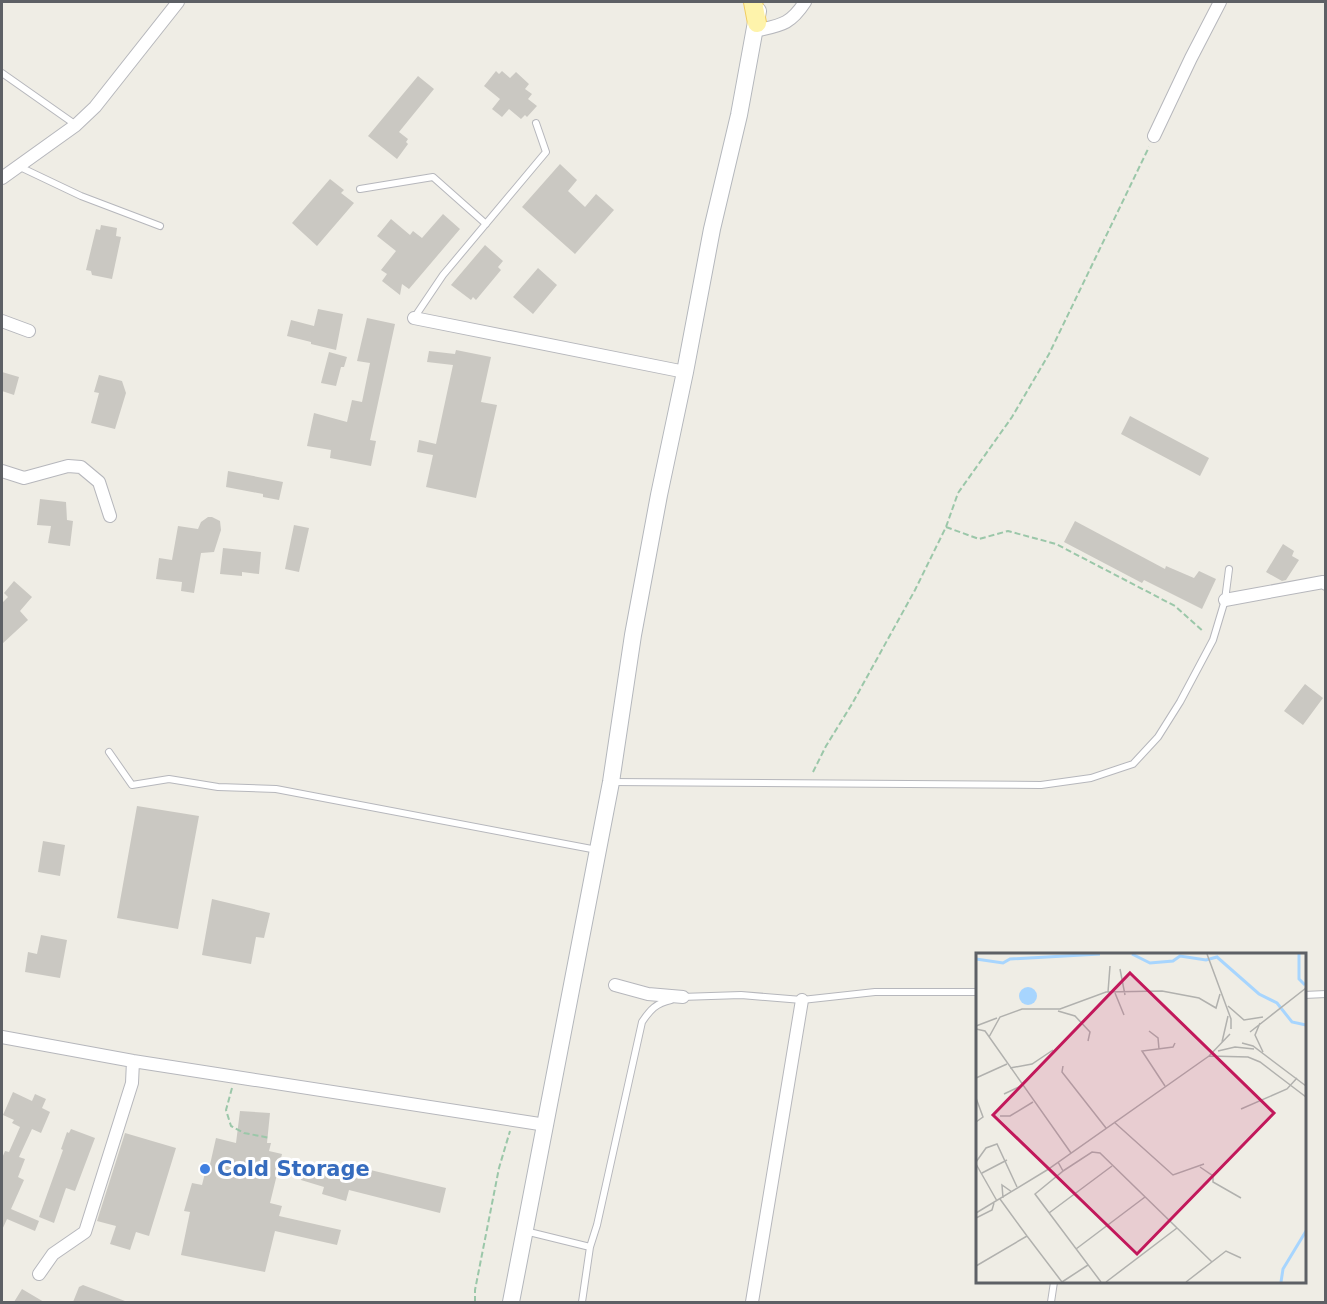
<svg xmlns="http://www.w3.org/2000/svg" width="1327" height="1304" font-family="'DejaVu Sans',sans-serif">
<rect width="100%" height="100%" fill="#efede5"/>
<path fill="#cac8c2" d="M 496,71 L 499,74 L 502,71 L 510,78 L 516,72 L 529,84 L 525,89 L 532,94 L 528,99 L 537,106 L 527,117 L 525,115 L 521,119 L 509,109 L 502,117 L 492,109 L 500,99 L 484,86 Z
M 418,76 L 434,89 L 399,132 L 408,139 L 406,142 L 408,144 L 397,159 L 368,136 Z
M 560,164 L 577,180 L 568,191 L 585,207 L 596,194 L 614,210 L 575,254 L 522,207 Z
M 330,179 L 344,190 L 341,193 L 354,203 L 317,246 L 292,223 Z
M 443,214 L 460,229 L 409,289 L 402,284 L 400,295 L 382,281 L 387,274 L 381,270 L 396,251 L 377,236 L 391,219 L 410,235 L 413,231 L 422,238 Z
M 101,225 L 117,228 L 116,236 L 121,237 L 112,279 L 92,275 L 91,271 L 86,270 L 96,229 L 100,230 Z
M 485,245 L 503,261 L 498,267 L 501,270 L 476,300 L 473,297 L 471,300 L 451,285 Z
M 538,268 L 557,285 L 533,314 L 513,297 Z
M 318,309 L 343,314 L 336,350 L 311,344 L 311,342 L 287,336 L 291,320 L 314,326 Z
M 367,318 L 395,324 L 370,440 L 376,441 L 371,466 L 330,458 L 331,450 L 307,446 L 314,413 L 347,422 L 352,400 L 362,402 L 370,363 L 357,361 Z
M 456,350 L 491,357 L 481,402 L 497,405 L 476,498 L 426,487 L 433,455 L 417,452 L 419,440 L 436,444 L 453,365 L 427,362 L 429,351 L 455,354 Z
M 329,352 L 347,357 L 344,367 L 341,367 L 336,386 L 321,383 Z
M 2,372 L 19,377 L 14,395 L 2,391 Z
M 99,375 L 122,381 L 126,393 L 115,429 L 91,423 L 99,393 L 94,392 Z
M 1130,416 L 1209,458 L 1200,476 L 1121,434 Z
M 228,471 L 283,482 L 279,500 L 263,497 L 263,494 L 226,487 Z
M 40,499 L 66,502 L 67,520 L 73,521 L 70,546 L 48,543 L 51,526 L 37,525 Z
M 208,517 L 212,517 L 220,521 L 221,530 L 214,552 L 201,553 L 194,593 L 181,591 L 182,582 L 156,579 L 159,558 L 172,560 L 178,526 L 198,529 L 201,522 Z
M 1075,521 L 1165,569 L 1166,566 L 1194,578 L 1199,571 L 1216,579 L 1202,609 L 1144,580 L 1142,583 L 1064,542 Z
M 294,525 L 309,528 L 299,572 L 285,569 Z
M 1283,544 L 1294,551 L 1292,556 L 1299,560 L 1286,580 L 1282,581 L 1266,572 Z
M 223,548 L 261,552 L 259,574 L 242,572 L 242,576 L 220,574 Z
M 14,581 L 32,597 L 20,611 L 28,620 L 2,644 L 2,603 L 8,597 L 4,593 Z
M 1305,684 L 1323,698 L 1303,725 L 1284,711 Z
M 137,806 L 199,816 L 178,929 L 117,918 Z
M 43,841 L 65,845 L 60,876 L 38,872 Z
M 212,899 L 270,913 L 264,938 L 256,937 L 251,964 L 202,955 Z
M 41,935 L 67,940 L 60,978 L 25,972 L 28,952 L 37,954 Z
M 13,1092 L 32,1101 L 35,1094 L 46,1099 L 42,1108 L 50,1112 L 41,1133 L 32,1129 L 19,1157 L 25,1159 L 18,1177 L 24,1180 L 11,1209 L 39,1221 L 35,1231 L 7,1219 L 2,1230 L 2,1158 L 5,1151 L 9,1152 L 20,1127 L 12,1123 L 14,1120 L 3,1115 Z
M 240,1111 L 270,1113 L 267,1143 L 271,1143 L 269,1151 L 282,1154 L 270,1203 L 282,1206 L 279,1216 L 341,1230 L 337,1245 L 275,1231 L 265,1272 L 181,1255 L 190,1212 L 184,1211 L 192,1183 L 202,1185 L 206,1169 L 209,1169 L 216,1138 L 236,1143 Z
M 71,1129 L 95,1138 L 75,1191 L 66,1188 L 54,1223 L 39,1217 L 63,1150 L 61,1149 L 67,1132 L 69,1133 Z
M 125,1133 L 176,1148 L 149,1236 L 136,1232 L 130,1250 L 110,1244 L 116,1226 L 97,1221 Z
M 306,1163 L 359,1179 L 362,1168 L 446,1188 L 440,1213 L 349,1190 L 346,1201 L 322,1194 L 324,1187 L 301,1180 Z
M 83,1285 L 125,1301 L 125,1302 L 73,1302 L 79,1287 Z
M 22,1289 L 44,1302 L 14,1302 Z"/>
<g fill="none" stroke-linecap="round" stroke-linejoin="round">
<defs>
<path id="lane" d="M 2,73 L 76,125
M 20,167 L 81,196 L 160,226
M 360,189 L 433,177 L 486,224
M 414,318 L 443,275 L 546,152 L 536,123
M 109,752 L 132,785 L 169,779 L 218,787 L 276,789 L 597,850
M 611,782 L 1041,785 L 1091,778 L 1133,764 L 1158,737 L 1180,702 L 1213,640 L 1225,600 L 1229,569
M 1304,995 L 1326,994
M 681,997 L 741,995 L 802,1000 L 875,992 L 978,992
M 525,1231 L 590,1247 L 582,1302
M 590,1247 L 597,1225 L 642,1022 C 650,1010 656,1003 671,1000
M 1051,1302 L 1054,1282"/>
<path id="street" d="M 755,31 C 781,25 790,25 805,2
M 1154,136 L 1191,58 L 1220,2
M 2,178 L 76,125 L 95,107 L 178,2
M 414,318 L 685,372
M 2,321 L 29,331
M 2,471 L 24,478 L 68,466 L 81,467 L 99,482 L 110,516
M 1225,600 L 1323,582 L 1326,584
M 615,985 L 648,994 L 683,997
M 2,1037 L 133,1061 L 546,1125
M 39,1274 L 53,1254 L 85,1232 L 132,1083 L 133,1061
M 752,1302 L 802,1000"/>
<path id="secondary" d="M 511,1302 L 611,782 L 633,635 L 659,495 L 685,372 L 712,229 L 739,115 L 758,11"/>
<path id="primary" d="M 753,2 L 757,23"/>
</defs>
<use href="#lane" stroke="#b6b7bc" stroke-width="8"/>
<use href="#street" stroke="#b6b7bc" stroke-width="14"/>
<use href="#secondary" stroke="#b4b7bc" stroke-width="18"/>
<use href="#primary" stroke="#f0cb5e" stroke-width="20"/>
<path stroke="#9bc7a9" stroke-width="2" stroke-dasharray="6 3" stroke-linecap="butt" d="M 946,527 L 979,539 L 1008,531 L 1056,544 L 1175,606 L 1204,632
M 813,772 L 826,746 L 852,704 L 915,590 L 946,527 L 958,493 L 1012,417 L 1049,354 L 1149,147
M 232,1088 L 226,1110 L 231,1126 L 244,1133 L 270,1138
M 475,1302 L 475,1290 L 499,1168 L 510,1131"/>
<use href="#lane" stroke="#fff" stroke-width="6"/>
<use href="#street" stroke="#fff" stroke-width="12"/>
<use href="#secondary" stroke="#fff" stroke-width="16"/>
<use href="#primary" stroke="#fef3ab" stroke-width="18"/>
</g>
<circle fill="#3f7fe0" stroke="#fff" stroke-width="2" cx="205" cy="1169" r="6"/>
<g text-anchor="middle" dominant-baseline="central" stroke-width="6" stroke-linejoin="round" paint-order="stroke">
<g font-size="21" font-weight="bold" fill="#366cbe" stroke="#fff" text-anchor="start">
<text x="217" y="1169">Cold Storage</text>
</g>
</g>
<g transform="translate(976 953)">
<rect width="330" height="330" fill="#efede5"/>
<path d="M43 43a9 9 0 1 1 18 0a9 9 0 1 1-18 0Z" fill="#a7d5fe"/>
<path fill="none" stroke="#a7d5fe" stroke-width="3" d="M 156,1 L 174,10 L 197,8 L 204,3 L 230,7 L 241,4 L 283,41 L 301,50 L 316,69 L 330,72M 323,1 L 323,26 L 329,32M 0,6 L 27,10 L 34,6 L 124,1M 305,329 L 307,316 L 330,278"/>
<path fill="none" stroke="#b1b1ae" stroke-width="1.5" d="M 231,1 L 255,66 L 255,76M 144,16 L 149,42M 132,39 L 134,13M 139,40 L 148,62M 252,53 L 268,67 L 287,64M 82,58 L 99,63 L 114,79 L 112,88M 284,70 L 279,82 L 287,99M 0,73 L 21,65M 0,76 L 9,78 L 95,200M 173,78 L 182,85 L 183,96M 274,79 L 330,35M 13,84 L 24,64 L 46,56 L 84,56 L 130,39 L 186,38 L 223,45 L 240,55 L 244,41M 246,89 L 252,63M 266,90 L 277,93 L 330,133M 242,98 L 259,94 L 278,96M 233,103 L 272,104 L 284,109 L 330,144M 87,113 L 86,119 L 130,175M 34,115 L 56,111 L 77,97M 0,125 L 31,111M 189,133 L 166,98 L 197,94 L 199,90M 28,141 L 45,133M 0,145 L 7,164 L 0,169M 265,156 L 311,136 L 321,125M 24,163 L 34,163 L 57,149M 138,169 L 197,222 L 228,211M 0,209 L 10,195 L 21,191 L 41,234M 82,209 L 87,218 L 59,241 L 125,329M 0,211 L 21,248M 224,214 L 237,223 L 237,229 L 265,245M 87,218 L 116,199 L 124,200 L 236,309M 6,220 L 31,207M 27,245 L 26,232 L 36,239M 24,246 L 51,283M 0,260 L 71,217 L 233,103 L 254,81M 73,260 L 136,213M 0,265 L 16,257 L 18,250M 100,296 L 169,244M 0,313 L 51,283 L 86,329M 86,329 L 112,312M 130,329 L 201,275M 210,329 L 250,298 L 265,305"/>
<path fill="#c2185b" fill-opacity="0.15" stroke="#c2185b" stroke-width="3" d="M 154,20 L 298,160 L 161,301 L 17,162 Z"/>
<rect width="330" height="330" fill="none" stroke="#5d6065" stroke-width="3"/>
</g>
<rect width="1327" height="1304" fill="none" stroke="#5d6065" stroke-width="6"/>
</svg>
